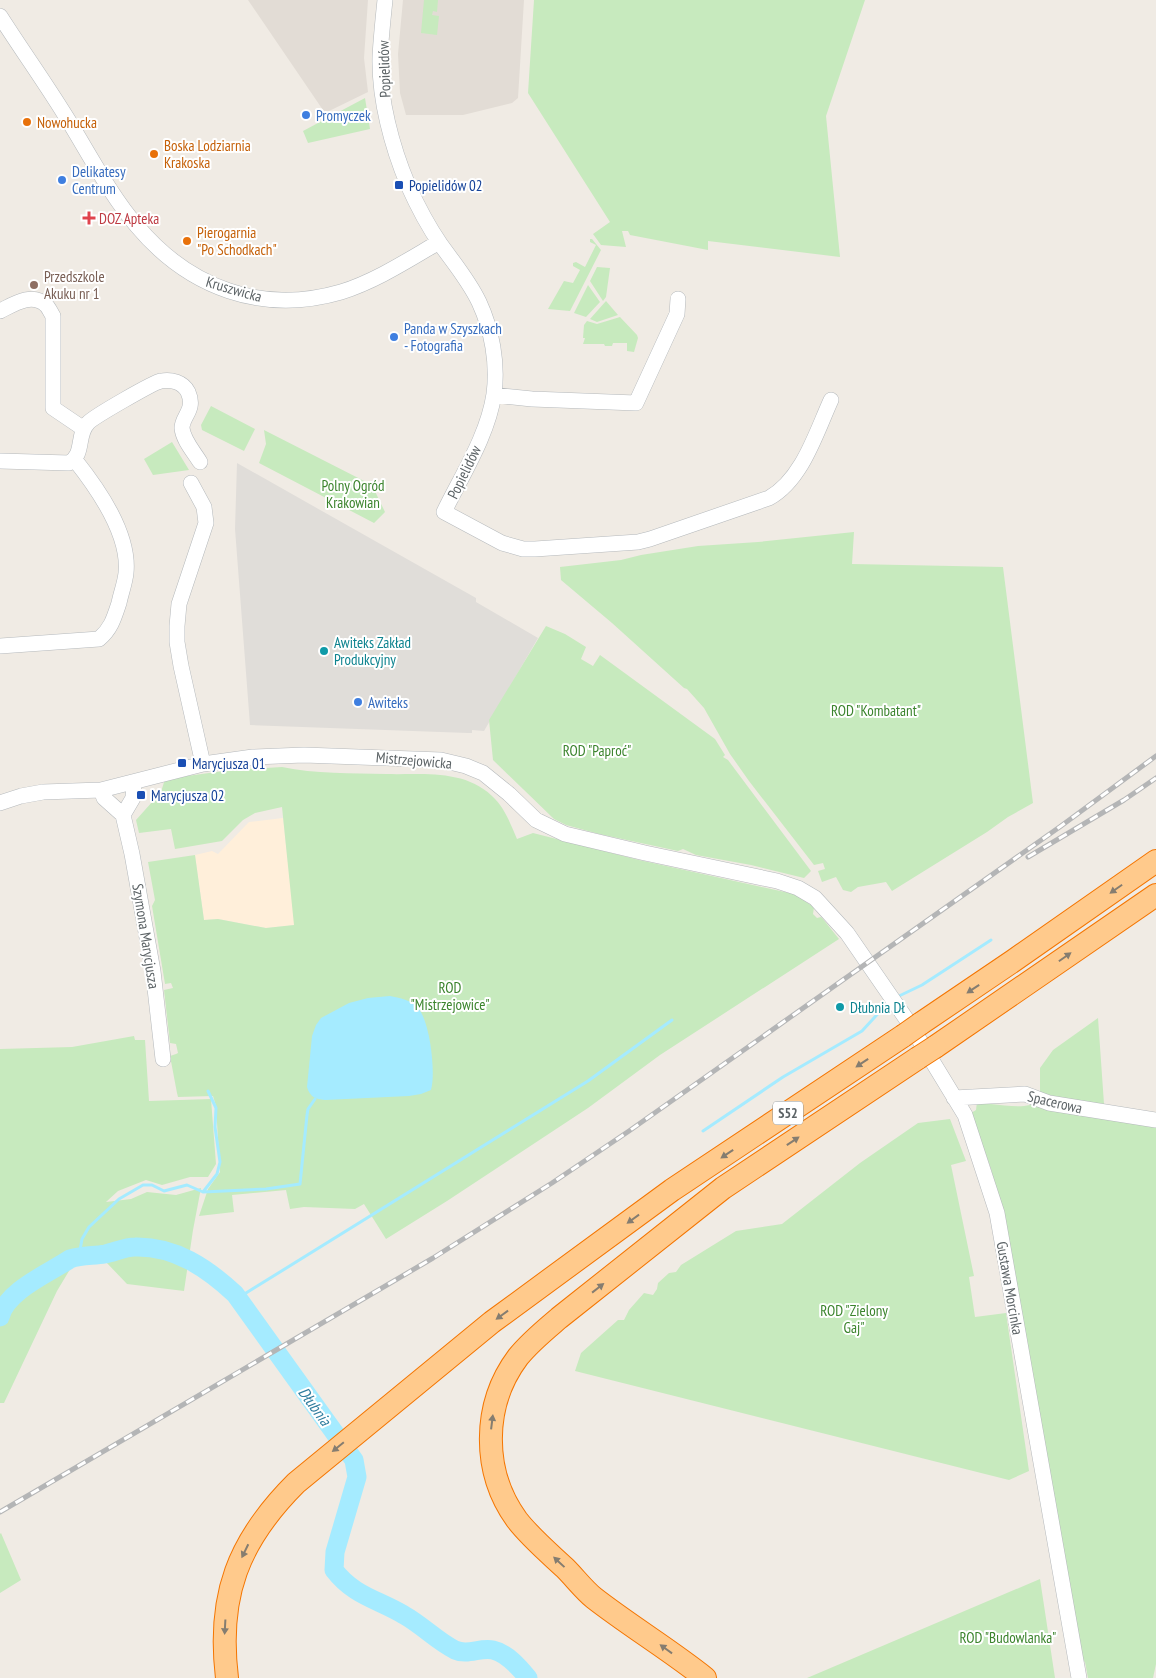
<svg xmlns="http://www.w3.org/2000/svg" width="1156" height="1678" font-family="'PT Sans Narrow',sans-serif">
<rect width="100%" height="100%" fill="#f0ebe4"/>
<path fill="#ffefda" d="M 283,818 L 295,925 L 266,928 L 218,919 L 204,920 L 195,855 L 212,851 L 218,854 L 249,822 Z"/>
<path fill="#e0ddd9" d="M 237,463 L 476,598 L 476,602 L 538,638 L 484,731 L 472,730 L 472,733 L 468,733 L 250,725 L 235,529 Z"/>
<path fill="#e2dcd5" d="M 248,0 L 368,0 L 364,58 L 368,92 L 325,113 Z
M 403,0 L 524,0 L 518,98 L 512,103 L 463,115 L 406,115 L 400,93 L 398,54 Z"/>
<path fill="#c7eabe" d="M 424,0 L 438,0 L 437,12 L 433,11 L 432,15 L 439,16 L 437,35 L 421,33 Z
M 534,0 L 865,0 L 826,116 L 840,257 L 708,241 L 708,250 L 630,235 L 628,231 L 622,231 L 626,247 L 601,245 L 593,234 L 610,222 L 528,93 Z
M 365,98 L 370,129 L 308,143 L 303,131 Z
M 590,239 L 592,239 L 601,250 L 570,311 L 548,309 L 564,281 L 573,283 L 580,270 L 573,266 L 573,263 L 576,262 L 585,267 L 596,245 L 590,242 Z
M 597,267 L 610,268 L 606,297 L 603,301 L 590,281 Z
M 588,285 L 600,302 L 586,317 L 574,313 Z
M 606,301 L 618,315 L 597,322 L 590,319 Z
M 620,317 L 637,335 L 638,338 L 634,352 L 627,351 L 627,343 L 613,343 L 612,346 L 605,346 L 604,344 L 583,344 L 585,338 L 583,338 L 584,325 L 587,321 L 597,324 Z
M 211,406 L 255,429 L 244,451 L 202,430 L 201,425 Z
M 264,430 L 372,485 L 385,512 L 374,523 L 259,463 L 266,444 Z
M 172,442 L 189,470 L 153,475 L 144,459 Z
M 854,532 L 852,564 L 1003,567 L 1033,803 L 1008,817 L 987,832 L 892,891 L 886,882 L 858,887 L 851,892 L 843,890 L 836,877 L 822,882 L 818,871 L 825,869 L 823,863 L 814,865 L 749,781 L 730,754 L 704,708 L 687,689 L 684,688 L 612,623 L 561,580 L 560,567 L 621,560 L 641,555 L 698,546 L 758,542 Z
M 546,626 L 565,634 L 586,647 L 581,659 L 593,666 L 600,655 L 715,739 L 725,755 L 723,757 L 728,760 L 811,871 L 804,878 L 751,865 L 696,855 L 683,849 L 678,851 L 599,834 L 566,825 L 554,819 L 493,760 L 489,720 Z
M 282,767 C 315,774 352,773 386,774 C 422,775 464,769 492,796 C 505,808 510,823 517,839 L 533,833 L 639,860 L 794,894 L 814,907 L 813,914 L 817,918 L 821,917 L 823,919 L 839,939 L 660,1055 L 588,1108 L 447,1201 L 386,1239 L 364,1204 L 355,1209 L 304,1207 L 290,1209 L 286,1190 L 232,1195 L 234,1212 L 199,1216 L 208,1189 L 220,1172 L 216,1106 L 213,1096 L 178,1097 L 177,1093 L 170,1056 L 176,1054 L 178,1053 L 176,1044 L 170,1043 L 164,990 L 173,988 L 171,983 L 165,984 L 152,906 L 155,900 L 148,862 L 195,855 L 204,920 L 218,919 L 266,928 L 294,925 L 282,807 L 255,813 L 243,820 L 222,841 L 175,849 L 171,829 L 139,833 L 136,820 L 161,792 L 165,779 L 231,770 Z
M 1098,1018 L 1104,1104 L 1040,1096 L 1040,1068 L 1053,1050 Z
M 134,1036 L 135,1040 L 145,1040 L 149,1101 L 211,1099 L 216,1164 L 208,1177 L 190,1177 L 162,1185 L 146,1180 L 118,1191 L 106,1202 L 131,1199 L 147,1192 L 176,1195 L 201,1188 L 193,1230 L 184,1291 L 127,1284 L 105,1261 L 75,1261 L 57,1291 L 4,1403 L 0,1403 L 0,1049 L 72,1047 Z
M 991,1100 L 991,1104 C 1004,1105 1018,1108 1030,1105 L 1156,1125 L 1156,1664 L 1153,1678 L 1088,1678 L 1085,1662 L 1081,1659 L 1006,1229 L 991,1169 L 971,1113 L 976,1110 L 977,1102 Z
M 950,1119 L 966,1161 L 951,1165 L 974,1276 L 969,1277 L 975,1317 L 1006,1313 L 1029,1471 L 1009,1480 L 575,1371 L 581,1353 L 618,1320 L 624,1320 L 629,1310 L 644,1293 L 653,1295 L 657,1289 L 658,1283 L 669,1273 L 676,1272 L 681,1265 L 736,1231 L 782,1224 L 860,1163 L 918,1123 Z
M 1,1533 L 21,1580 L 0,1593 L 0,1534 Z
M 1040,1579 L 1055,1678 L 807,1678 Z"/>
<path fill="#a5ebff" d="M 390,996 C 399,998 412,1000 418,1008 C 430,1021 436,1073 431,1090 L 421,1094 L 409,1096 L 325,1100 C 315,1099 310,1097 307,1087 L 312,1036 L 316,1025 L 321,1018 L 349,1003 L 368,998 Z"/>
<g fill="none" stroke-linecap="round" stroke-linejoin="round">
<path stroke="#a5ebff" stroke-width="3" d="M 899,996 L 922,985 L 991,940
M 703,1131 L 783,1077 L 862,1031 L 885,1006
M 203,1192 L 217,1174 L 220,1162 L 215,1127 L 216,1108 L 208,1091
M 79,1256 L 82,1239 L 89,1227 L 119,1199 L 143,1185 L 152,1185 L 164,1191 L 187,1185 L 203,1192 L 266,1189 L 300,1184 L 307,1115 L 308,1109 L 315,1099
M 238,1298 L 588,1081 L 672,1020"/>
<path stroke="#a5ebff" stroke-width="19" d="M 0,1317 C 6,1291 49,1273 70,1259 C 81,1255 93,1256 105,1254 C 115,1252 125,1247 135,1247 C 175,1246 207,1268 235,1294 L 354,1460 L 357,1477 L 335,1552 L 334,1570 C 354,1596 377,1599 404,1615 C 422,1625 437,1641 455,1650 C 468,1656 480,1647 493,1650 C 507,1653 519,1667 528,1678"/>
<defs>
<path id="minor" d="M 385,0 C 383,19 381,38 380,57 C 379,99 392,147 408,185 C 416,203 430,229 441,245 C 454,263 469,281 479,302 C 492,330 498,363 494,394 C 488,435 462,475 444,512 L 502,543 L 523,549 L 535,549 L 638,542 L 650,539 L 769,498 C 802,480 816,433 831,400
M 0,16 C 21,49 44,81 65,115 C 87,150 110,195 137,226 C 189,288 262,315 341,292 C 376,281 408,260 439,242
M 0,311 C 14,304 32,292 46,305 C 49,308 51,313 53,316 L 53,408 L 84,429
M 494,395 L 532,399 L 636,403 L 677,314 L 678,299
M 0,461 L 69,463 C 85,454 76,435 88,423 C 93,417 154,382 161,381 C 171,379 183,382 188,392 C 196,410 182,416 182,428 C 183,440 194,452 200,462
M 191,483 L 204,507 L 206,523 L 179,604 L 177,626 L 177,642 L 181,666 L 203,764
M 0,646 L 99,639 C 111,629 114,618 119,603 C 121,593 125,583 126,573 C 130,534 98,489 75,460
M 101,790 L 104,798 L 123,815 L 132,854 L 153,971 L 163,1059
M 0,803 L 21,796 L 43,792 L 101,790 L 203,764 L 253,757 L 304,755 L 441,760 L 466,766 L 483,773 L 509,794 L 536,820 L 565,834 L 645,853 L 777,881 L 798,888 L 815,898 L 847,933 L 909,1023 L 965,1115 L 997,1213 L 1079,1678
M 123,815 L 133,798 L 134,783
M 954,1098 L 1025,1094 L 1049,1103 L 1156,1120"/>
<path id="highway" d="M 920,1024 L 1013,961 L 1156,861
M 935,1047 L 1156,895
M 227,1678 C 217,1596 238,1541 296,1483 L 492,1322 L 672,1190 L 903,1036
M 705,1678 C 670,1650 630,1626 594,1598 C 584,1590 575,1578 565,1568 C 549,1553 531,1538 517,1520 C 482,1472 482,1405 518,1357 C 530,1342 545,1330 559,1318 L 723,1188 L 918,1058"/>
</defs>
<use href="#minor" stroke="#b5b9bc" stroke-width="16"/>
<use href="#highway" stroke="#f47500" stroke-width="24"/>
<use href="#minor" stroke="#fff" stroke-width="15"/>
<use href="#highway" stroke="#ffca8c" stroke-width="22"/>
<defs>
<path id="rail" d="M 1028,857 L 1124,800 L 1156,778
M 0,1512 L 433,1258 L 552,1183 L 629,1131 L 1061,826 L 1156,756"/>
</defs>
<use href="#rail" stroke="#b4b5b6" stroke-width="5"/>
<use href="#rail" stroke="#fff" stroke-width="3" stroke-dasharray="9" stroke-linecap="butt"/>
<defs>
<path id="highway-bridge" d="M 903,1036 L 920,1024
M 918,1058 L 935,1047"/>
</defs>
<use href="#highway-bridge" stroke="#f47500" stroke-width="24" stroke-linecap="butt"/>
<use href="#highway-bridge" stroke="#ffca8c" stroke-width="22"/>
</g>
<defs><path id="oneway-solid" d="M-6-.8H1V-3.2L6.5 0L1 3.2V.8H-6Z" transform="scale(1.25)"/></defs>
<g fill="#857d70">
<use href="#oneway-solid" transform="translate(1116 889) rotate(145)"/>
<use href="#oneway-solid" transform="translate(1065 957) rotate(-35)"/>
<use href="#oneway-solid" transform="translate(973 989) rotate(146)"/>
<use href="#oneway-solid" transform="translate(862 1063) rotate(146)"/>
<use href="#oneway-solid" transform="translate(793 1141) rotate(-34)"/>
<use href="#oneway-solid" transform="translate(727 1154) rotate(146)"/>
<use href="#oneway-solid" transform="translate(633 1219) rotate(144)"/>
<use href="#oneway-solid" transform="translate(598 1288) rotate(-38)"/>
<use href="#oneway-solid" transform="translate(502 1315) rotate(144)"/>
<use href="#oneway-solid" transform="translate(492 1422) rotate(-83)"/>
<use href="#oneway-solid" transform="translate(338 1447) rotate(141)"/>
<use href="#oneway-solid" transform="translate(245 1551) rotate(116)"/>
<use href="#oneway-solid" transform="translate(559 1562) rotate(-137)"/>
<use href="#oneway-solid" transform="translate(225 1627) rotate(93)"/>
<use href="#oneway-solid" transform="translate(666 1649) rotate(-144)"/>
</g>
<g fill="#3f7fe0" stroke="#fff" stroke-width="2">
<circle cx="306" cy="115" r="5"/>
<circle cx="62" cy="180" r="5"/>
<circle cx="394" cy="337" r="5"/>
<circle cx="358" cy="702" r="5"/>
</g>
<g fill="#e8710a" stroke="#fff" stroke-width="2">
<circle cx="27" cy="122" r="5"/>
<circle cx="154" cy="154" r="5"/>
<circle cx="187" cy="241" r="5"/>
</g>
<g fill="#1a4fb4" stroke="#fff" stroke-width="2">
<rect x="394" y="180" width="10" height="10" rx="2.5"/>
<rect x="177" y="758" width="10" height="10" rx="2.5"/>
<rect x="136" y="790" width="10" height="10" rx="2.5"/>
</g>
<path fill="#e0444e" stroke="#fff" stroke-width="2" d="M86.5 210.5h5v5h5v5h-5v5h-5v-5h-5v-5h5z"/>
<circle fill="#8d6e63" stroke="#fff" stroke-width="2" cx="34" cy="285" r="5"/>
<g fill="#0f9aa8" stroke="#fff" stroke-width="2">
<circle cx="324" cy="651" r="5"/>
<circle cx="840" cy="1007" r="5"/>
</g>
<g text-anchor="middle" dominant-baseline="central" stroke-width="4" stroke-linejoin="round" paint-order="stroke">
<rect fill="#fff" stroke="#8d9294" stroke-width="1" x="773" y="1101.5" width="30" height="23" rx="4"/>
<g font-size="14" font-weight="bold" fill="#5c6366">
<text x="788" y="1113">S52</text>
</g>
<g font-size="15" fill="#5c6366" stroke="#fff">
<text transform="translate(384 69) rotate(-92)">Popielidów</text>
<text transform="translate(234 289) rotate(16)">Kruszwicka</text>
<text transform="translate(464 472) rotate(-64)">Popielidów</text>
<text transform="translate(414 760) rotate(5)">Mistrzejowicka</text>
<text transform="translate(146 936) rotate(81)">Szymona Marycjusza</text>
<text transform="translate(1055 1102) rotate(13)">Spacerowa</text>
<text transform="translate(1010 1288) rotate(80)">Gustawa Morcinka</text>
</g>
<g font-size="15" fill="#366cbe" stroke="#fff" text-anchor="start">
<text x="316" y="115">Promyczek</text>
<text x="72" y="171">Delikatesy<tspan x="72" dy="17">Centrum</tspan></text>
<text x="404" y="328">Panda w Szyszkach<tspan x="404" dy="17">- Fotografia</tspan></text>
<text x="368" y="702">Awiteks</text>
</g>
<g font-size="15" fill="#c56008" stroke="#fff" text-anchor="start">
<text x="37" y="122">Nowohucka</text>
<text x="164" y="145">Boska Lodziarnia<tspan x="164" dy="17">Krakoska</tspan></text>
<text x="197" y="232">Pierogarnia<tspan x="197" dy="17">"Po Schodkach"</tspan></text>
</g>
<g font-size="15" fill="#164399" stroke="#fff" text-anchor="start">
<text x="409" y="185">Popielidów 02</text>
<text x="192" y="763">Marycjusza 01</text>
<text x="151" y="795">Marycjusza 02</text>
</g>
<g font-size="15" fill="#be3a42" stroke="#fff" text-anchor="start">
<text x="99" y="218">DOZ Apteka</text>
</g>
<g font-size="15" fill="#785e54" stroke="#fff" text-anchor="start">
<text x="44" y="276">Przedszkole<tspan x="44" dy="17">Akuku nr 1</tspan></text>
</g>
<g font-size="15" fill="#3b842d" stroke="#fff">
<text x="353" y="485">Polny Ogród<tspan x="353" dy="17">Krakowian</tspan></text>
<text x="876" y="710">ROD "Kombatant"</text>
<text x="597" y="750">ROD "Paproć"</text>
<text x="450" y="987">ROD<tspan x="450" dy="17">"Mistrzejowice"</tspan></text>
<text x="854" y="1310">ROD "Zielony<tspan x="854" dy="17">Gaj"</tspan></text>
<text x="1008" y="1637">ROD "Budowlanka"</text>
</g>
<g font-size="15" fill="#0d838f" stroke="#fff" text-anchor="start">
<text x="334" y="642">Awiteks Zakład<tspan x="334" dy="17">Produkcyjny</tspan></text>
<text x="850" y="1007">Dłubnia Dł</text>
</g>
<g font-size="16" font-style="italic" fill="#317e9f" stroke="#fff">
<text transform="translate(315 1406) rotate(54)">Dłubnia</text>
</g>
</g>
</svg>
